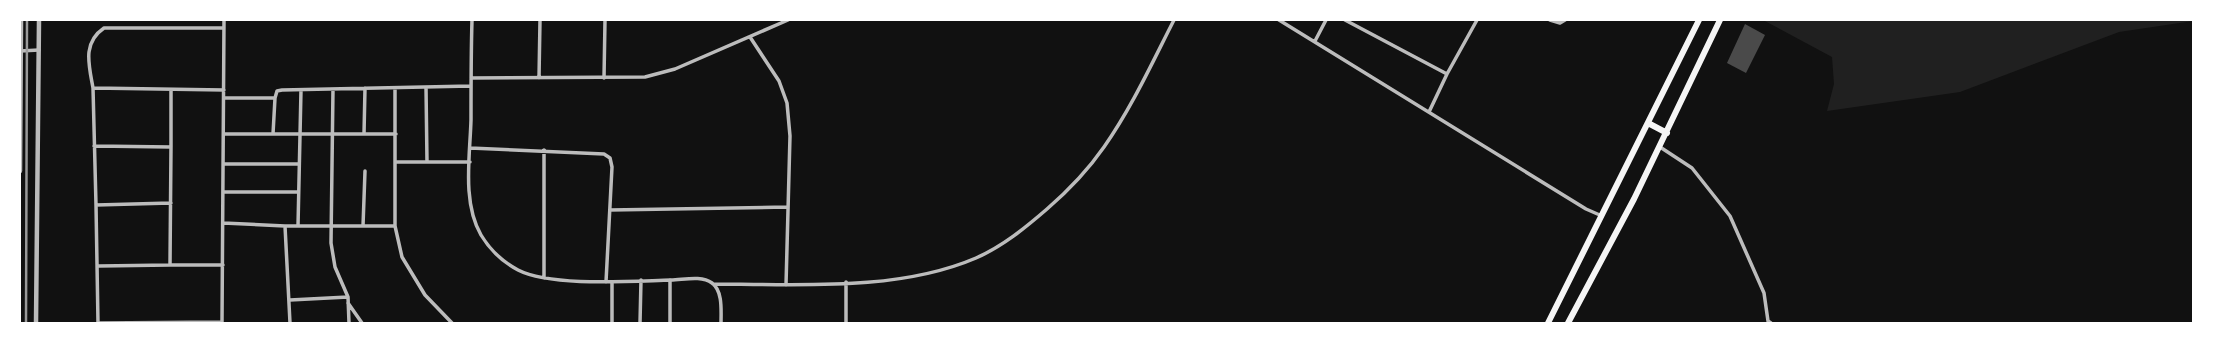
<svg xmlns="http://www.w3.org/2000/svg" width="2213" height="343" font-family="'IBM Plex Serif',serif">
<rect width="100%" height="100%" fill="#111"/>
<path fill="#202020" d="M 1763,20 L 2193,20 L 2193,21 L 2119,32 L 1960,92 L 1827,111 L 1834,84 L 1832,57 Z"/>
<path fill="#4a4a4a" d="M 1745,24 L 1765,35 L 1746,73 L 1727,63 Z"/>
<g fill="none" stroke-linecap="round" stroke-linejoin="round">
<path stroke="#bcbcbc" stroke-width="3.5" d="M 472,20 C 471,53 471,86 471,120 C 470,156 462,202 481,235 C 490,250 503,262 518,270 C 551,287 632,281 671,280 C 683,280 701,275 712,283 C 723,291 721,311 721,323
M 1279,20 L 1586,209 L 1602,216
M 1345,20 L 1447,74
M 1550,20 L 1560,23 L 1565,20
M 750,37 L 779,81 L 787,103 L 790,136 L 786,285
M 1315,41 L 1326,20
M 20,51 L 39,50
M 471,78 L 645,77 L 675,69 L 788,20
M 539,78 L 540,20
M 604,78 L 605,20
M 426,87 L 427,162
M 93,88 L 96,205
M 395,88 L 395,226 L 402,257 L 425,295 L 452,323
M 333,89 L 331,243 L 335,267 L 348,297
M 224,90 L 93,88 C 89,65 82,43 104,28 L 224,28
M 224,98 L 275,98 L 273,134
M 275,98 L 277,91 L 282,90 L 471,86
M 1429,112 L 1447,74 L 1477,20
M 224,134 L 396,134
M 364,134 L 365,88
M 94,146 L 171,147 L 171,90
M 1660,147 L 1692,168 L 1730,216 L 1764,293 L 1768,321 L 1771,323
M 470,148 L 604,154 L 610,158 L 612,167 L 606,282
M 544,150 L 544,278
M 396,162 L 470,162
M 223,164 L 299,164
M 223,192 L 298,192
M 610,210 L 787,207
M 223,223 L 285,226 L 290,323
M 285,226 L 395,226
M 298,226 L 301,90
M 363,226 L 365,171
M 170,265 L 223,265
M 99,266 L 170,265 L 171,147
M 713,284 C 797,284 897,292 976,258 C 1003,246 1025,228 1047,209 C 1069,190 1088,170 1104,147 C 1132,107 1152,63 1174,20
M 290,300 L 348,297 L 349,323
M 348,303 L 362,323
M 98,323 L 96,205 L 171,203
M 99,323 L 222,322
M 222,323 L 224,20
M 612,323 L 612,282
M 640,323 L 641,280
M 670,323 L 670,280
M 846,323 L 846,282"/>
<path stroke="#bcbcbc" stroke-width="4.5" d="M 20,171 L 21,20
M 36,323 L 39,20"/>
<path stroke="#f5f5f5" stroke-width="6" d="M 1648,123 L 1667,133
M 1548,323 L 1699,20
M 1568,323 L 1634,199 L 1720,20"/>
<path stroke="#9a9a9a" stroke-width="2.5" d="M 26,323 L 27,20"/>
</g>
<rect width="2213" height="343" fill="none" stroke="#ffffff" stroke-width="42"/>
</svg>
